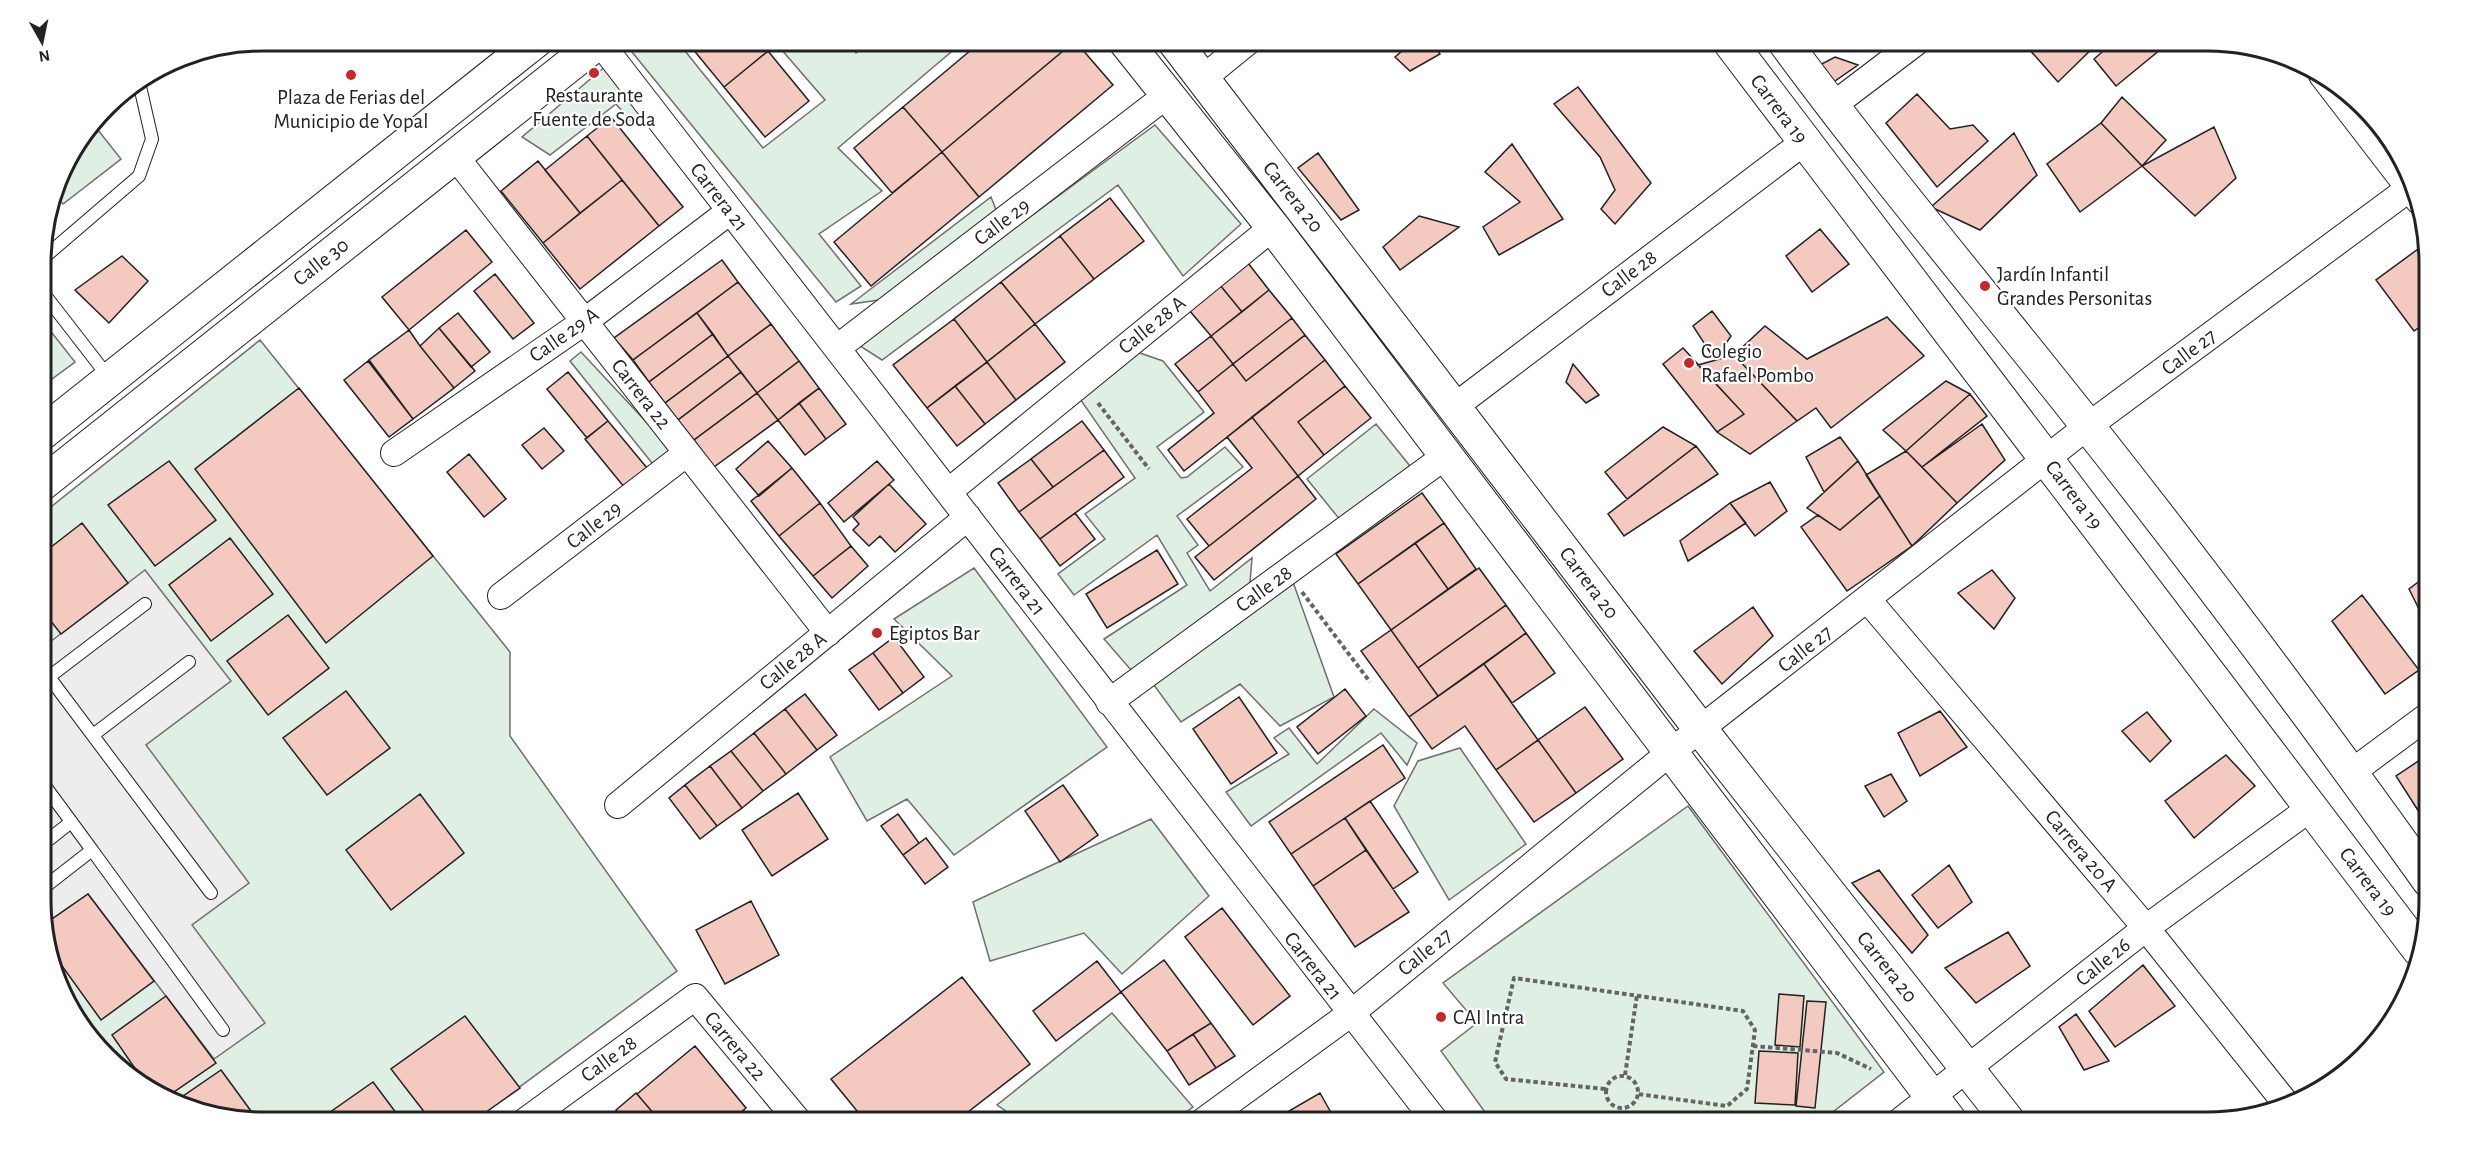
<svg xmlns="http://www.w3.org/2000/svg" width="2470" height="1163" font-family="'Alegreya Sans',sans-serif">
<rect width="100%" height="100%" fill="#fff"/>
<path fill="#e0efe3" stroke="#6f6f6f" stroke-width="1.5" d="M 643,41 L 677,41 L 763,148 L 825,100 L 774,41 L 847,41 L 856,53 L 872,41 L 964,41 L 838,148 L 882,191 L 819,234 L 861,286 L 836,302 L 632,52 Z
M 607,65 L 645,112 L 634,125 L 616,104 L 550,155 L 522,137 Z
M 94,125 L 121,159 L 63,204 L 55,195 L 64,164 Z
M 1155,125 L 1241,224 L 1183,276 L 1118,185 L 882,360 L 857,344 Z
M 991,197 L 998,215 L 886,299 L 851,304 Z
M 41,319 L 75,362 L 41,387 Z
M 260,340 L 510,652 L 510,736 L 677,971 L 472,1122 L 263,1122 L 178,1105 L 127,1076 L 86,1035 L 42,929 L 42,514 Z
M 581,352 L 676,454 L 656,468 L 570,361 Z
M 1137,352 L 1163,361 L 1204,412 L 1157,447 L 1181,478 L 1187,477 L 1225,447 L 1243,467 L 1177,516 L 1198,545 L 1187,553 L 1210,591 L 1252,558 L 1249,594 L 1138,678 L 1104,639 L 1187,585 L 1157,535 L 1074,595 L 1058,574 L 1105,539 L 1085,514 L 1135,478 L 1078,396 Z
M 1376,424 L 1410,466 L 1341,521 L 1307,479 Z
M 974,568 L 1107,747 L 954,855 L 907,799 L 867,821 L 830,757 L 952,676 L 894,619 Z
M 1293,582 L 1334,697 L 1280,726 L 1240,684 L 1181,722 L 1148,677 Z
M 1374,709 L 1417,743 L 1407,765 L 1381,733 L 1251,826 L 1226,792 L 1289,754 L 1274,738 L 1289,728 L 1317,764 Z
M 1460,748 L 1526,844 L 1449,900 L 1394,806 L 1418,761 Z
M 1688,806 L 1884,1072 L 1820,1122 L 1492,1122 L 1441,1051 L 1477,1023 L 1443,983 Z
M 1151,819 L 1209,896 L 1122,974 L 1084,933 L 990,961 L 973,902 Z
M 1112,1013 L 1193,1107 L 1172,1122 L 1022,1122 L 997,1105 Z"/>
<path fill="#ededed" stroke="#6f6f6f" stroke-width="1.5" d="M 145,570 L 231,681 L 146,745 L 249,883 L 192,925 L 265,1023 L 214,1059 L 88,894 L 42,926 L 42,648 Z"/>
<path fill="#f3c9c0" stroke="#222" stroke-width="1.5" d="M 689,40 L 760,40 L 768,51 L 724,87 L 687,42 Z
M 983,40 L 1075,41 L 942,152 L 903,107 Z
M 1415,40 L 1430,40 L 1440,54 L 1410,71 L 1395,57 Z
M 2021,40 L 2101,40 L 2058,82 Z
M 2116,40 L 2172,40 L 2116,86 L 2094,59 Z
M 1075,41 L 1113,85 L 979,197 L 942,152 Z
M 768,51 L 809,101 L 765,137 L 724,87 Z
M 1835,57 L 1858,65 L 1832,83 L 1816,67 Z
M 1578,87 L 1651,183 L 1615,224 L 1601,209 L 1615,190 L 1600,157 L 1554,104 Z
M 1917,94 L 1950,129 L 1973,125 L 1988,141 L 1937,187 L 1886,123 Z
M 2122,97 L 2166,140 L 2142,166 L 2101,123 Z
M 903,107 L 942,152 L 892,193 L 854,148 Z
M 611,117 L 683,207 L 659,226 L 587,136 Z
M 2101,123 L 2142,166 L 2080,212 L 2047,164 Z
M 2214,127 L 2236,178 L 2195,216 L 2142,166 Z
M 2014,133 L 2037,175 L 1980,230 L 1931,207 Z
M 587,136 L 622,180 L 580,213 L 545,170 Z
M 1512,144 L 1563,219 L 1499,255 L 1483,227 L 1520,202 L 1485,172 Z
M 942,152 L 979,197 L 871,286 L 834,242 Z
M 1318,153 L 1359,210 L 1341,220 L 1298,168 Z
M 538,161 L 580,213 L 543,243 L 501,191 Z
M 622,180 L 659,226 L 580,289 L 543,243 Z
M 1110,198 L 1144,241 L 1094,279 L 1060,236 Z
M 1419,216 L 1459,227 L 1400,270 L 1383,247 Z
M 1820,229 L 1849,264 L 1812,292 L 1786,256 Z
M 466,230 L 492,262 L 409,330 L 382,297 Z
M 1060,236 L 1094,279 L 1035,324 L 1001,282 Z
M 2418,249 L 2428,262 L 2428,321 L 2414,331 L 2376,280 Z
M 122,256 L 148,281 L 109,323 L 75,290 Z
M 722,260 L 738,282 L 633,360 L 614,338 Z
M 1248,263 L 1269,290 L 1242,312 L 1220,285 Z
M 495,274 L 534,323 L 513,339 L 474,291 Z
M 738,282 L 771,324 L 728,356 L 697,313 Z
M 1001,282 L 1035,324 L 987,362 L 954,319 Z
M 1220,285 L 1242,312 L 1211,336 L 1189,310 Z
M 1269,290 L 1292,318 L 1233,364 L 1211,336 Z
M 1712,311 L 1731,336 L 1715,360 L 1693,326 Z
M 458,313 L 490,352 L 471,367 L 439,328 Z
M 697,313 L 713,334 L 649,382 L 633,360 Z
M 1887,317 L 1924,356 L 1831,428 L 1816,408 L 1797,421 L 1734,355 L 1765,326 L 1807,359 Z
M 1292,318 L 1305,335 L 1246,381 L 1233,364 Z
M 954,319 L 987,362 L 927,408 L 893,365 Z
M 771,324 L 799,361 L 757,393 L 728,356 Z
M 1035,324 L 1065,362 L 1016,400 L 987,362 Z
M 439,328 L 475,371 L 454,388 L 420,346 Z
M 409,330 L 420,346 L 454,388 L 413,419 L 369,360 Z
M 713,334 L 728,356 L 665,403 L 649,382 Z
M 1305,335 L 1325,360 L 1184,471 L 1168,450 L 1214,413 L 1198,392 L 1233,364 L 1246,381 Z
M 1211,336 L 1233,364 L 1198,392 L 1175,364 Z
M 1683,348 L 1744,414 L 1717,432 L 1663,364 Z
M 1734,355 L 1797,421 L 1750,454 L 1717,432 L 1744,414 L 1698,365 Z
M 728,356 L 741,372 L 678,420 L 665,403 Z
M 1325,360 L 1345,386 L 1298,422 L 1324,455 L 1298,476 L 1252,417 Z
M 368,361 L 413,419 L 389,437 L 344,380 Z
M 799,361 L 819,388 L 778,420 L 757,393 Z
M 987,362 L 1016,400 L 985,424 L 955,386 Z
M 1573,364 L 1599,395 L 1586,403 L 1566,382 Z
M 568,372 L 608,421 L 587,438 L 547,389 Z
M 741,372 L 757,393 L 694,440 L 678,420 Z
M 1946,381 L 1970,394 L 1906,451 L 1883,430 Z
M 955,386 L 985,424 L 957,446 L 927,408 Z
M 1345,386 L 1371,418 L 1324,455 L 1298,422 Z
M 299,388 L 433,556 L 326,643 L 195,469 Z
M 299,388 L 433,556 L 326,643 L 195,469 Z
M 819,388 L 846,424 L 826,439 L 799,403 Z
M 757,393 L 778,420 L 714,467 L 694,440 Z
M 1970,394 L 1987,416 L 1922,467 L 1906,451 Z
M 799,403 L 826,439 L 805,455 L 778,420 Z
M 1252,417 L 1298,476 L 1209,546 L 1187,519 L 1252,468 L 1227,437 Z
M 608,421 L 652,474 L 629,493 L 585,439 Z
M 1082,421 L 1104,450 L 1053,487 L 1031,459 Z
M 1982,424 L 2005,460 L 1957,503 L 1922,467 Z
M 1663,427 L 1696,446 L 1627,499 L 1605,472 Z
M 544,428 L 564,451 L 542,469 L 522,445 Z
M 1840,437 L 1858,461 L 1824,492 L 1806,457 Z
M 768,441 L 792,468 L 759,496 L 736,469 Z
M 1696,446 L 1718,474 L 1624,536 L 1608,514 Z
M 1104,450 L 1124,477 L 1040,539 L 1019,512 Z
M 1906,451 L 1957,503 L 1912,546 L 1866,475 Z
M 469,454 L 506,499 L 484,517 L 447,472 Z
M 1031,459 L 1053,487 L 1019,512 L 998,483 Z
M 169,461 L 216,520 L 155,566 L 108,505 Z
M 877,461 L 894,480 L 844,522 L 828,503 Z
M 1858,461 L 1880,496 L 1840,530 L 1807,508 Z
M 792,468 L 820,503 L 779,536 L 751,501 Z
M 1298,476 L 1316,499 L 1214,580 L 1195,557 Z
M 1770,482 L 1787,511 L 1755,536 L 1730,503 Z
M 889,484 L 926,524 L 895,552 L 880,536 L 869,546 L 853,530 L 859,524 L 853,517 Z
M 1422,493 L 1444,523 L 1358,584 L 1336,554 Z
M 1880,496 L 1912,546 L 1847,591 L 1801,527 L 1818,515 L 1840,530 Z
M 820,503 L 851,546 L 813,576 L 779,536 Z
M 1730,503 L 1746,523 L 1688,561 L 1680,541 Z
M 1075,513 L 1095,539 L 1060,566 L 1040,539 Z
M 82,523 L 128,583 L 61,634 L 42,610 L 42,554 Z
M 1444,523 L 1476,569 L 1448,589 L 1415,543 Z
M 230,538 L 273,594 L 211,641 L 169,585 Z
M 1415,543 L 1448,589 L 1391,630 L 1358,584 Z
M 851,546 L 868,566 L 832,598 L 813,576 Z
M 1157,550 L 1178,584 L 1107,628 L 1086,594 Z
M 1479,568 L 1506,605 L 1418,668 L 1391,630 Z
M 1992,570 L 2015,598 L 1994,629 L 1958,593 Z
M 2429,574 L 2429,629 L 2409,589 Z
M 2362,595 L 2419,670 L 2385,694 L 2332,621 Z
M 1506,605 L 1526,633 L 1438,696 L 1418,668 Z
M 1753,607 L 1773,636 L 1722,684 L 1694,651 Z
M 288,615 L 329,668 L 268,715 L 227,661 Z
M 1391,630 L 1438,696 L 1409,717 L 1361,651 Z
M 1526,633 L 1555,673 L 1512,703 L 1484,664 Z
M 894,637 L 924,677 L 903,693 L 873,653 Z
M 873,653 L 903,693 L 879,710 L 849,670 Z
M 1484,664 L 1538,740 L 1496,770 L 1465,726 L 1432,749 L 1409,717 Z
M 1345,689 L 1366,716 L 1318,754 L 1297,727 Z
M 346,691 L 390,748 L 327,795 L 283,738 Z
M 805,694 L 837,735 L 817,750 L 785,709 Z
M 1239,697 L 1277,753 L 1231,784 L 1193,729 Z
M 1585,707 L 1623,759 L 1576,793 L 1538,740 Z
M 785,709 L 817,750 L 786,774 L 754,733 Z
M 1940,711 L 1967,747 L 1920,776 L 1898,733 Z
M 2147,712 L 2171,741 L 2150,762 L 2122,731 Z
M 754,733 L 786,774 L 763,791 L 731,751 Z
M 1538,740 L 1576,793 L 1534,822 L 1496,770 Z
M 1383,745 L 1405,778 L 1291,854 L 1269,822 Z
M 731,751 L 763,791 L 742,808 L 710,766 Z
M 2429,754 L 2429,808 L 2421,815 L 2396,776 Z
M 2226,755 L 2255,786 L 2194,838 L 2165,801 Z
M 710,766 L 742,808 L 717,826 L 685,785 Z
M 1891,774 L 1907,801 L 1884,817 L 1865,786 Z
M 685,785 L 717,826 L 700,839 L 669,798 Z
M 1063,785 L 1098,835 L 1060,862 L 1025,811 Z
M 798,793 L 828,839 L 772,876 L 742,830 Z
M 420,794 L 464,853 L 391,910 L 346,850 Z
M 1370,801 L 1418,872 L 1393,889 L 1345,818 Z
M 898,814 L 919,843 L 903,855 L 881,826 Z
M 1345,818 L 1366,850 L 1313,886 L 1291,854 Z
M 926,838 L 948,867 L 925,884 L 903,855 Z
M 1366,850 L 1409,912 L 1355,947 L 1313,886 Z
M 1949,865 L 1972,902 L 1938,928 L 1912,895 Z
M 1879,870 L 1928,935 L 1912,953 L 1852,883 Z
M 88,894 L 154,981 L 101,1020 L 52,952 L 42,929 L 42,926 Z
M 751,901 L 779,955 L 725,984 L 696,930 Z
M 1222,908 L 1290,996 L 1253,1025 L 1185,937 Z
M 2008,932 L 2030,966 L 1976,1003 L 1945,968 Z
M 1164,960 L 1211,1023 L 1167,1051 L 1121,992 Z
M 1097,961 L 1121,992 L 1056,1041 L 1033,1011 Z
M 2143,965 L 2175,1006 L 2115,1047 L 2089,1011 Z
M 962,977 L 1030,1064 L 955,1122 L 866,1122 L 831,1079 Z
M 1779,994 L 1804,996 L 1800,1047 L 1775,1045 Z
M 166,996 L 216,1063 L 165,1098 L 149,1089 L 112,1035 Z
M 1807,1001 L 1826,1002 L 1815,1108 L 1796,1106 Z
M 2076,1014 L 2109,1061 L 2084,1070 L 2059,1027 Z
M 465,1016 L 520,1088 L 472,1122 L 432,1122 L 391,1069 Z
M 1211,1023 L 1235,1056 L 1216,1068 L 1193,1034 Z
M 1193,1034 L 1216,1068 L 1189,1085 L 1167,1051 Z
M 695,1046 L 746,1108 L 729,1122 L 661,1122 L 637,1094 Z
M 1759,1051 L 1798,1053 L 1795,1105 L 1755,1103 Z
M 221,1070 L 259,1122 L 173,1103 Z
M 373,1082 L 403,1122 L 316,1122 Z
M 636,1093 L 637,1094 L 661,1122 L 627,1122 L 616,1110 Z
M 1320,1093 L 1334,1118 L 1327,1122 L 1280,1122 L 1277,1118 Z
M 744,1111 L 753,1122 L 729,1122 Z"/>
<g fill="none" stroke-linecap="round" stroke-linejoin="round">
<defs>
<path id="service" d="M 41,260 L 139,176 L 152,139 L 139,82
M 41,290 L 110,379
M 49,677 L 145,604
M 42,683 L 49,677 L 211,893
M 93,735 L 189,662
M 42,782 L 92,850 L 42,889
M 42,845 L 71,822
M 92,850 L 223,1030"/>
<path id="minor" d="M 598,40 L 1436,1122
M 2322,75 L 2419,201
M 1202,79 L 1250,40
M 1832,106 L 1919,40
M 455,156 L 828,633
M 837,348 L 1167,95
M 1454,407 L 1804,142
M 394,453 L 584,322 L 730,211
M 948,492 L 1273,227
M 501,596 L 687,453
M 1868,600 L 2146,928 L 2288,1106
M 1109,702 L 1447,455
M 2352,772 L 2429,715
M 618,805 L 968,517
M 524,1122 L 695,997 L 799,1122
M 1202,1122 L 1350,1014 L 1672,751 L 2088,426 L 2414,185
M 1899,1122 L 2146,928 L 2312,807"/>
<path id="secondary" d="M 1124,40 L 1273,227 L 1951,1122
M 1173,40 L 1701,730 L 2009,1122
M 1728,40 L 2419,950
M 1783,40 C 1880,172 1986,297 2087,425 C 2205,574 2319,727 2429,881
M 41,434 L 537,40
M 42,484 L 601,40"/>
</defs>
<use href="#service" stroke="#222" stroke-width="14"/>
<use href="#minor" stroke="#222" stroke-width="28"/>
<use href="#secondary" stroke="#222" stroke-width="35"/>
<path stroke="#646464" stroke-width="4" stroke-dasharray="4.5 3" stroke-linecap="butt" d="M 1098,403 L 1149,469
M 1302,592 L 1370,682
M 1753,1046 L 1837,1053 L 1871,1069
M 1625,1075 L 1637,995
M1606 1092a16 16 0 1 1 32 0a16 16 0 1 1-32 0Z
M 1605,1089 L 1506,1079 L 1495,1062 L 1514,978 L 1743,1011 L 1755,1030 L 1747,1089 L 1727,1106 L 1638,1094"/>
<use href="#service" stroke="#fff" stroke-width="12"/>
<use href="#minor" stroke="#fff" stroke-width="26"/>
<use href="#secondary" stroke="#fff" stroke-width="33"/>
</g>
<g fill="#c62828" stroke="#fff" stroke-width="2">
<circle cx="594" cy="73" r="6"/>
<circle cx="351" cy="75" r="6"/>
<circle cx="1985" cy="286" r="6"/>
<circle cx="1689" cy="363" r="6"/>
<circle cx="877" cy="633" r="6"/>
<circle cx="1441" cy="1017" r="6"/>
</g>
<g text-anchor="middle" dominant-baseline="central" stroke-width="4.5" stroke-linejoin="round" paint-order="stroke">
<g font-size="21" fill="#222" stroke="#fff" text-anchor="start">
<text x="594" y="95" text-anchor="middle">Restaurante<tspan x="594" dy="24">Fuente de Soda</tspan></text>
<text x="351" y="97" text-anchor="middle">Plaza de Ferias del<tspan x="351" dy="24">Municipio de Yopal</tspan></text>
<text x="1997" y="274">Jardín Infantil<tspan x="1997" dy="24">Grandes Personitas</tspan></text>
<text x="1701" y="351">Colegio<tspan x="1701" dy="24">Rafael Pombo</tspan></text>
<text x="889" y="633">Egiptos Bar</text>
<text x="1453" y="1017">CAI Intra</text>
</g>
<g font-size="21" fill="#222" stroke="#fff">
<text transform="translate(1779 109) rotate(53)">Carrera 19</text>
<text transform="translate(719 197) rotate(52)">Carrera 21</text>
<text transform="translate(1293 197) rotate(52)">Carrera 20</text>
<text transform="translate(1002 222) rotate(-37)">Calle 29</text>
<text transform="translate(321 262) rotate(-38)">Calle 30</text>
<text transform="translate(1629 274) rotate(-37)">Calle 28</text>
<text transform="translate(1152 325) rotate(-39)">Calle 28 A</text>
<text transform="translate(564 335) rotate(-35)">Calle 29 A</text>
<text transform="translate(2189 352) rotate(-37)">Calle 27</text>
<text transform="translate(641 394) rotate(52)">Carrera 22</text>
<text transform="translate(2074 495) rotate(53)">Carrera 19</text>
<text transform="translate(594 525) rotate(-38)">Calle 29</text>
<text transform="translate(1017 581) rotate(53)">Carrera 21</text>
<text transform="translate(1589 583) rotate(53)">Carrera 20</text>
<text transform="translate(1264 589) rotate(-36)">Calle 28</text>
<text transform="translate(1805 649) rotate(-38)">Calle 27</text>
<text transform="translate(793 661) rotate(-39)">Calle 28 A</text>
<text transform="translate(2081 851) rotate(50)">Carrera 20 A</text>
<text transform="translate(2368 882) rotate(53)">Carrera 19</text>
<text transform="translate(1425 952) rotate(-39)">Calle 27</text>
<text transform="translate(2103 962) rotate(-39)">Calle 26</text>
<text transform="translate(1313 966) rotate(52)">Carrera 21</text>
<text transform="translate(1887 967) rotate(52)">Carrera 20</text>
<text transform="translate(735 1046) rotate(50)">Carrera 22</text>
<text transform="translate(609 1059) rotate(-36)">Calle 28</text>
</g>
</g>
<path d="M0 0H2470V1163H0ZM263 51H2207A212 212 0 0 1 2419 263V900A212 212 0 0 1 2207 1112H263A212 212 0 0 1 51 900V263A212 212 0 0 1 263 51Z" fill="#fff" fill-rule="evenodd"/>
<path fill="none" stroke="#222" stroke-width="3" d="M263 51H2207A212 212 0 0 1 2419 263V900A212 212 0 0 1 2207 1112H263A212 212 0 0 1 51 900V263A212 212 0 0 1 263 51Z"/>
<g transform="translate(42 42) rotate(171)" stroke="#ffffff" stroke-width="4.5" paint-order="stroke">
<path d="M0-4.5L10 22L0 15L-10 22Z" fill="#222222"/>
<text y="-9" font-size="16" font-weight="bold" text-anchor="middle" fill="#222222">N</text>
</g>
</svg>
